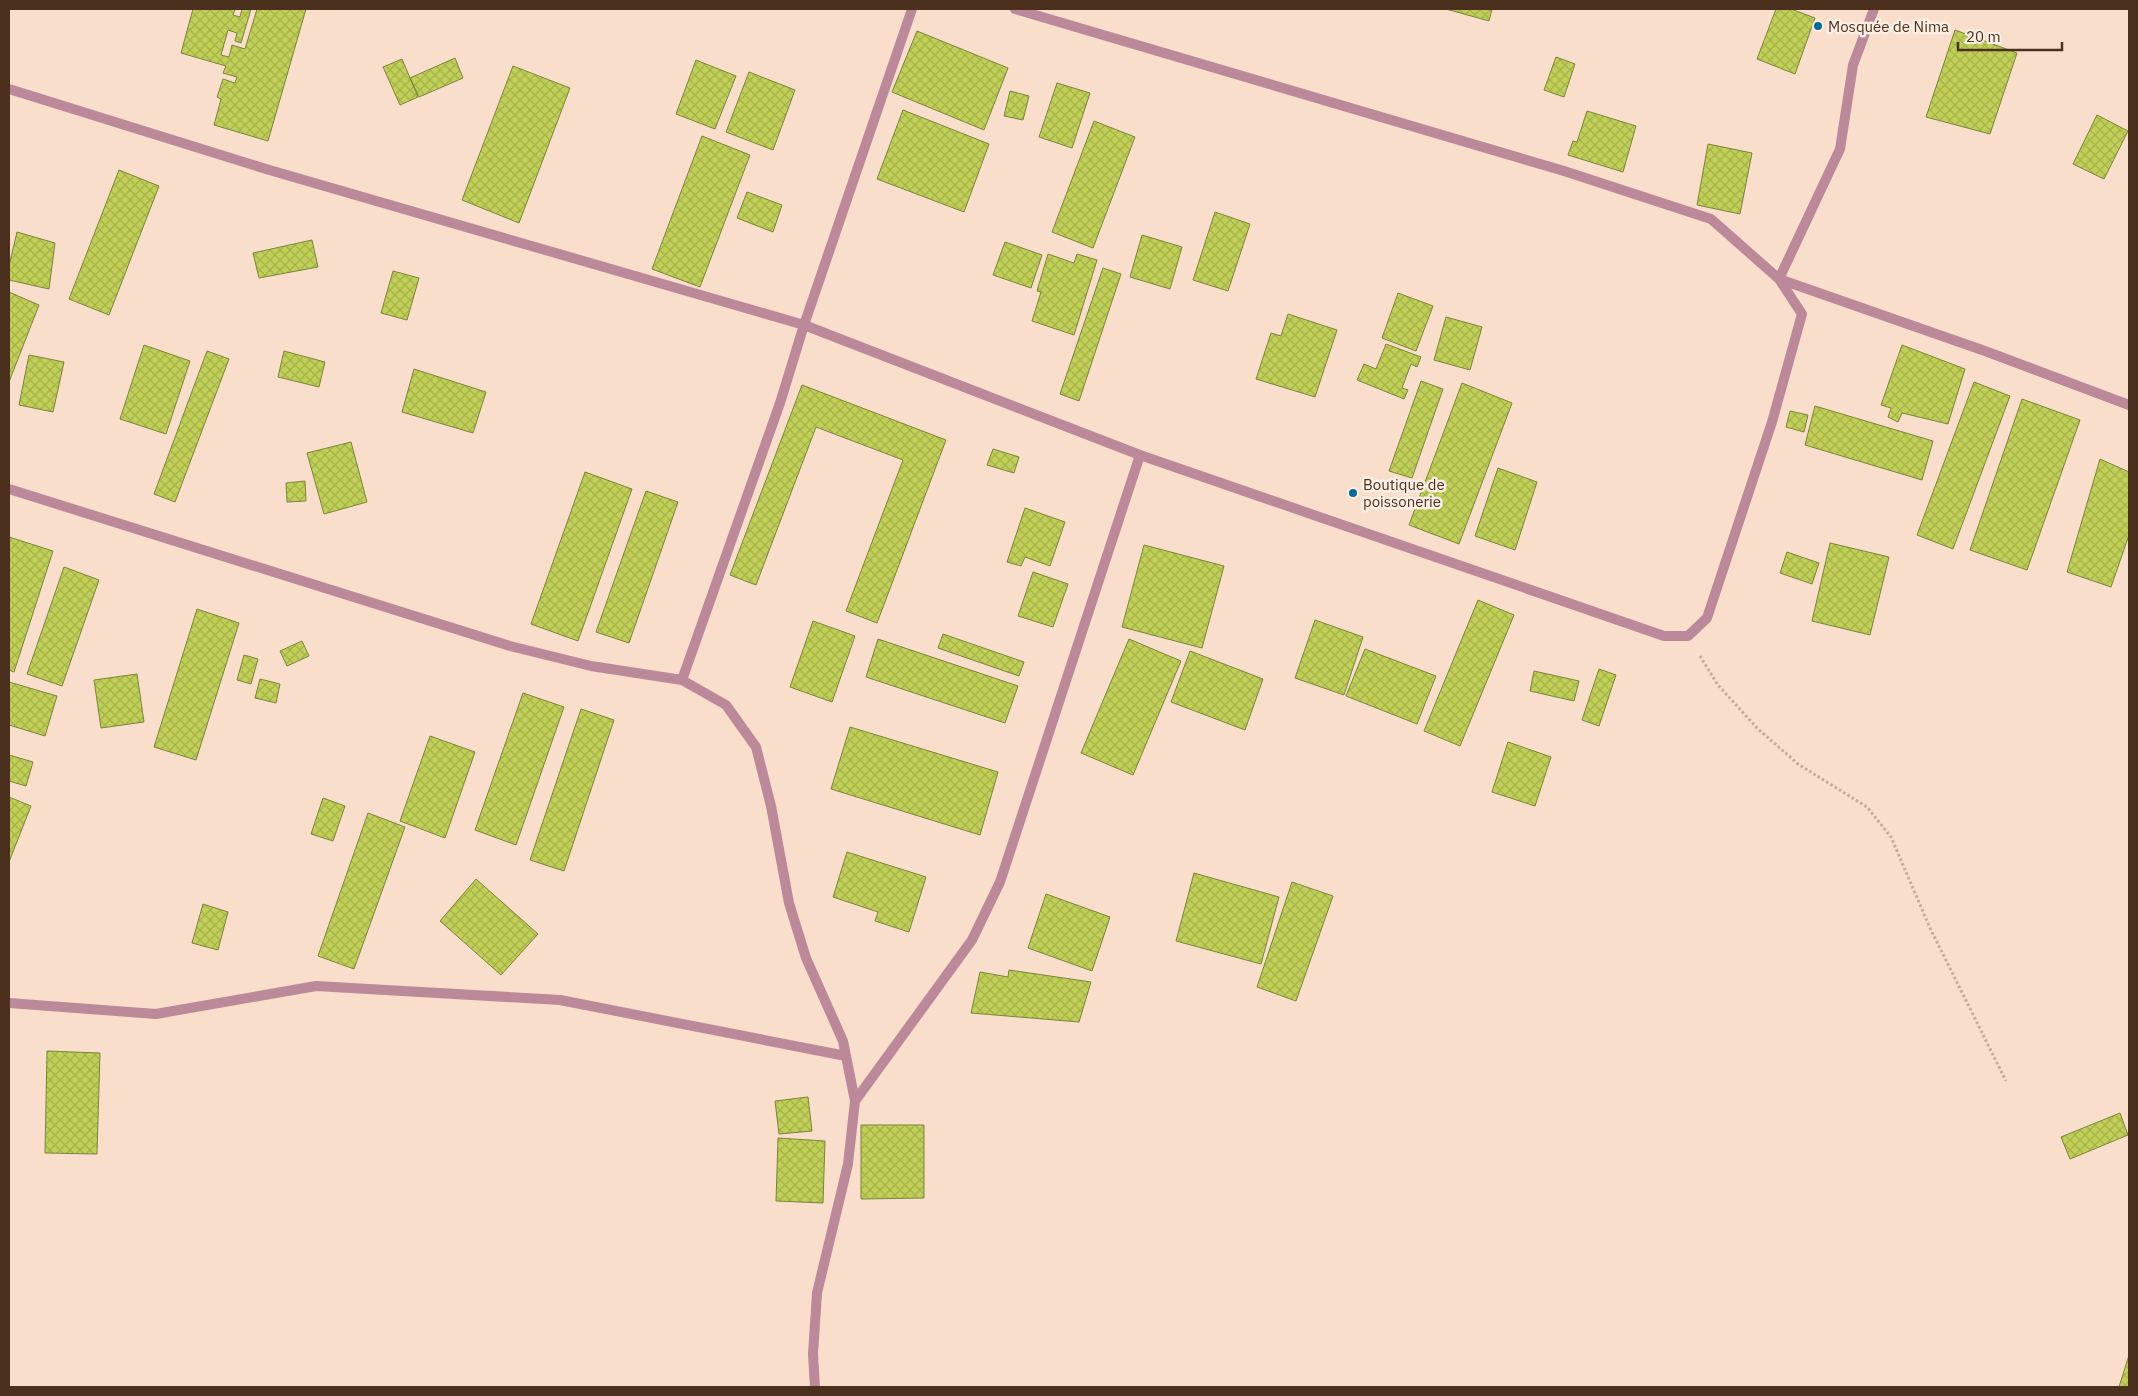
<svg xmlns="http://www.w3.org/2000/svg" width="2138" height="1396" font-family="'IBM Plex Sans',sans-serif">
<defs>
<pattern id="building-cross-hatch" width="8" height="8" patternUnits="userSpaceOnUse" patternTransform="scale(1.25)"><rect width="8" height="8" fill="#c0d056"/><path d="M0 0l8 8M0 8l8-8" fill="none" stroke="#a6b34a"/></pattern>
</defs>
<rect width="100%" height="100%" fill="#f9decb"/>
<path fill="url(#building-cross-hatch)" stroke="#7a853a" d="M 193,9 L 235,9 L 233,15 L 240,17 L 242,9 L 251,9 L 241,43 L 235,41 L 237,33 L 228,30 L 221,55 L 229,57 L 232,45 L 245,49 L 257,9 L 306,9 L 268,141 L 214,125 L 221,99 L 217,97 L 223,79 L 235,83 L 237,77 L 223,73 L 226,66 L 181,53 Z
M 1446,9 L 1492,9 L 1489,21 Z
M 1776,9 L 1791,9 L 1815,18 L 1795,74 L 1757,59 Z
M 1955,30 L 2017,53 L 1990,134 L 1926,117 Z
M 917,31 L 1008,68 L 984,130 L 892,92 Z
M 1556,57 L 1575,64 L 1564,97 L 1544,90 Z
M 455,58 L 463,78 L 419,97 L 410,78 Z
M 402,59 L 418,97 L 400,105 L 383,67 Z
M 696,60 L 736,76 L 715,129 L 676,114 Z
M 513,66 L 570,88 L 519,223 L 462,200 Z
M 749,72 L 795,90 L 773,150 L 726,132 Z
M 1057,83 L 1090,93 L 1072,148 L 1039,137 Z
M 1010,91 L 1029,96 L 1023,120 L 1004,116 Z
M 903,110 L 989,144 L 964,212 L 877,179 Z
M 1587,111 L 1636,126 L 1623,172 L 1568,155 L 1573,141 L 1577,142 Z
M 2097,115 L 2128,131 L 2104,179 L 2073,164 Z
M 1094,121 L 1135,137 L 1093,248 L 1052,232 Z
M 702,136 L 750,155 L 700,287 L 652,269 Z
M 1708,144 L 1752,153 L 1740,214 L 1697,205 Z
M 119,170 L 159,186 L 109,315 L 69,299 Z
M 747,192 L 782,205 L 773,232 L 737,218 Z
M 1215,212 L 1250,224 L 1228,291 L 1193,280 Z
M 17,232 L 55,243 L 49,289 L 9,280 L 9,266 Z
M 1142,235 L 1182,247 L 1170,289 L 1130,277 Z
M 312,240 L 318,267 L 259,278 L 253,253 Z
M 1005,242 L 1042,255 L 1031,288 L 993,275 Z
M 1048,254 L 1074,263 L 1077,254 L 1097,260 L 1074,335 L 1032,321 L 1041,292 L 1037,291 Z
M 1103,268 L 1121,274 L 1079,401 L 1060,394 Z
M 393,271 L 419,278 L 407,320 L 381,313 Z
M 9,292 L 39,305 L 9,382 Z
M 1398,293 L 1433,306 L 1416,351 L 1382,338 Z
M 1288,314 L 1337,330 L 1315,397 L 1256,379 L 1271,333 L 1281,336 Z
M 1446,317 L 1482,327 L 1470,370 L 1434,360 Z
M 1386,344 L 1421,357 L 1417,367 L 1411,364 L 1402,388 L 1408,390 L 1404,399 L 1357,380 L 1364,364 L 1376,369 Z
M 144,345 L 190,361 L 166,434 L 120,419 Z
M 1902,345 L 1965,369 L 1948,424 L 1902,413 L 1898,422 L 1888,417 L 1891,408 L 1881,405 Z
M 207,351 L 229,359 L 175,502 L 154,494 Z
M 284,351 L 325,362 L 319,387 L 278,377 Z
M 29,355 L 64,362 L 53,412 L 19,405 Z
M 414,369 L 486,392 L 473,433 L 402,412 Z
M 1421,381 L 1443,389 L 1412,478 L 1389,471 Z
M 1974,382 L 2010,396 L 1953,549 L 1917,535 Z
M 1462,383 L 1512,403 L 1459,544 L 1409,525 Z
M 802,385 L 946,440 L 877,623 L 846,611 L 903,460 L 816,427 L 756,585 L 730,575 Z
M 2022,399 L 2080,420 L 2027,570 L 1970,550 Z
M 1815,406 L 1933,441 L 1922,480 L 1805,445 Z
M 1790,411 L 1808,415 L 1804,432 L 1786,427 Z
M 351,442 L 367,502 L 324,514 L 307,453 Z
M 993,449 L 1019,457 L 1014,473 L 987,465 Z
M 2100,459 L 2129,472 L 2129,535 L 2111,587 L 2067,572 Z
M 1498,468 L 1537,482 L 1515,550 L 1475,536 Z
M 585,472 L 632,489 L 578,641 L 531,624 Z
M 305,481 L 306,501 L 287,502 L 286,483 Z
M 646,491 L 678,502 L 629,643 L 596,632 Z
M 1025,508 L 1065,522 L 1050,566 L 1025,557 L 1021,566 L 1007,562 Z
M 9,537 L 53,551 L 14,672 L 9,670 Z
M 1830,543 L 1889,557 L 1870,635 L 1812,621 Z
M 1144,545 L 1224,566 L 1202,648 L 1122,627 Z
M 1787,552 L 1819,563 L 1812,584 L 1780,573 Z
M 64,567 L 99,580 L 62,686 L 27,674 Z
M 1033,572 L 1068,584 L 1053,627 L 1018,616 Z
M 1478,600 L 1514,615 L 1460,746 L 1424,731 Z
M 197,609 L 239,623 L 196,760 L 154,747 Z
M 1315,620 L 1363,637 L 1344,695 L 1295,678 Z
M 813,621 L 855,636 L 832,702 L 790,687 Z
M 943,634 L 1024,662 L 1019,676 L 938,648 Z
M 878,639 L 1018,686 L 1005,723 L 866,677 Z
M 1129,639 L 1181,661 L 1133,775 L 1081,753 Z
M 302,641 L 309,656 L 287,666 L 280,651 Z
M 1365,649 L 1436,676 L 1417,724 L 1346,696 Z
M 1190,651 L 1263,679 L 1245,730 L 1171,702 Z
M 244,655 L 258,659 L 251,684 L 237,680 Z
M 1599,669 L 1616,675 L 1599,726 L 1582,720 Z
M 1534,671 L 1579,681 L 1574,701 L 1530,691 Z
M 137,674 L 144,722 L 101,728 L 94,680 Z
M 260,679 L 280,684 L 276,703 L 255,698 Z
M 9,682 L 57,696 L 45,736 L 9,725 Z
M 523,693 L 564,707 L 516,845 L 475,830 Z
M 581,709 L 614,720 L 564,871 L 530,860 Z
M 850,727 L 998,772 L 980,835 L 831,789 Z
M 430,736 L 475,752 L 445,838 L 400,821 Z
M 1508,742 L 1551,757 L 1535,806 L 1492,792 Z
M 9,755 L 33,762 L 26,786 L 9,781 Z
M 9,797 L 31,806 L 9,862 Z
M 323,798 L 345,806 L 333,841 L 311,834 Z
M 368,813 L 405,827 L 354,969 L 318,956 Z
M 847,852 L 926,877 L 909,932 L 875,921 L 878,912 L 833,897 Z
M 1194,873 L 1279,897 L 1261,964 L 1176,941 Z
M 476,879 L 538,934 L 501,975 L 440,921 Z
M 1292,882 L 1333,896 L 1296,1001 L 1257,987 Z
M 1046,894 L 1110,917 L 1092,971 L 1028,948 Z
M 203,904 L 228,912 L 218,950 L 192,943 Z
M 1009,970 L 1091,982 L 1079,1022 L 971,1013 L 980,972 L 1008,977 Z
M 47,1051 L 100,1053 L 97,1154 L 45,1153 Z
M 808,1097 L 812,1131 L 779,1134 L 775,1101 Z
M 2120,1113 L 2128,1135 L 2070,1159 L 2061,1137 Z
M 861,1125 L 924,1125 L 924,1198 L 861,1199 Z
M 778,1138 L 825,1141 L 823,1203 L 776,1201 Z
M 2129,1355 L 2129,1387 L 2119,1387 Z"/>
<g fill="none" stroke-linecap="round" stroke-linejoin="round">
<path stroke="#c5aa97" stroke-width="3" stroke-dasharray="2.5 2.5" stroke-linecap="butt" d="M 1700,656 L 1718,685 L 1757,728 L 1798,764 L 1867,807 L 1891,837 L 1930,928 L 2006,1081"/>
<path stroke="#bc899b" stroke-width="10" d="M 1874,9 L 1853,65 L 1840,149 L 1779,279 L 1985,351 L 2129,405
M 9,89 L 266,169 L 804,325 L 1140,455 L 1664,636 L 1688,636 L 1707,618 L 1772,422 L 1802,314 L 1779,279 L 1711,219 L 1564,171 L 1015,9
M 9,489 L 510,646 L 591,666 L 682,680 L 726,705 L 756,747 L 771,806 L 789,903 L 806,958 L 843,1041 L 855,1101 L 848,1164 L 817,1293 L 813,1354 L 815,1387
M 682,680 L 780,403 L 804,325 L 912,9
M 9,1003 L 156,1014 L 316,986 L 560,1000 L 846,1056
M 855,1101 L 972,940 L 1000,882 L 1140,455"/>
</g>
<g fill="#026c99" stroke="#fceee5" stroke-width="2">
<circle cx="1818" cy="26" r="5"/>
<circle cx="1353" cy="493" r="5"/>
</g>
<g text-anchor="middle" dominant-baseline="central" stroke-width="5" stroke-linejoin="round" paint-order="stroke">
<g font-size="15" fill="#4b311d" stroke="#fceee5" text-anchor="start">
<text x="1828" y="26">Mosquée de Nima</text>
<text x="1363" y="484">Boutique de<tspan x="1363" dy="17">poissonerie</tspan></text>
</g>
</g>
<rect width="2138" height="1396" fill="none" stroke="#4b311d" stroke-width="20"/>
<path d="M1958 42v8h104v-8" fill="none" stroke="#4b311d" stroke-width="2.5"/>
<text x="1966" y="42" font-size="15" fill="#4b311d" stroke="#fceee5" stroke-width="4" paint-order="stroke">20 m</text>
</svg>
